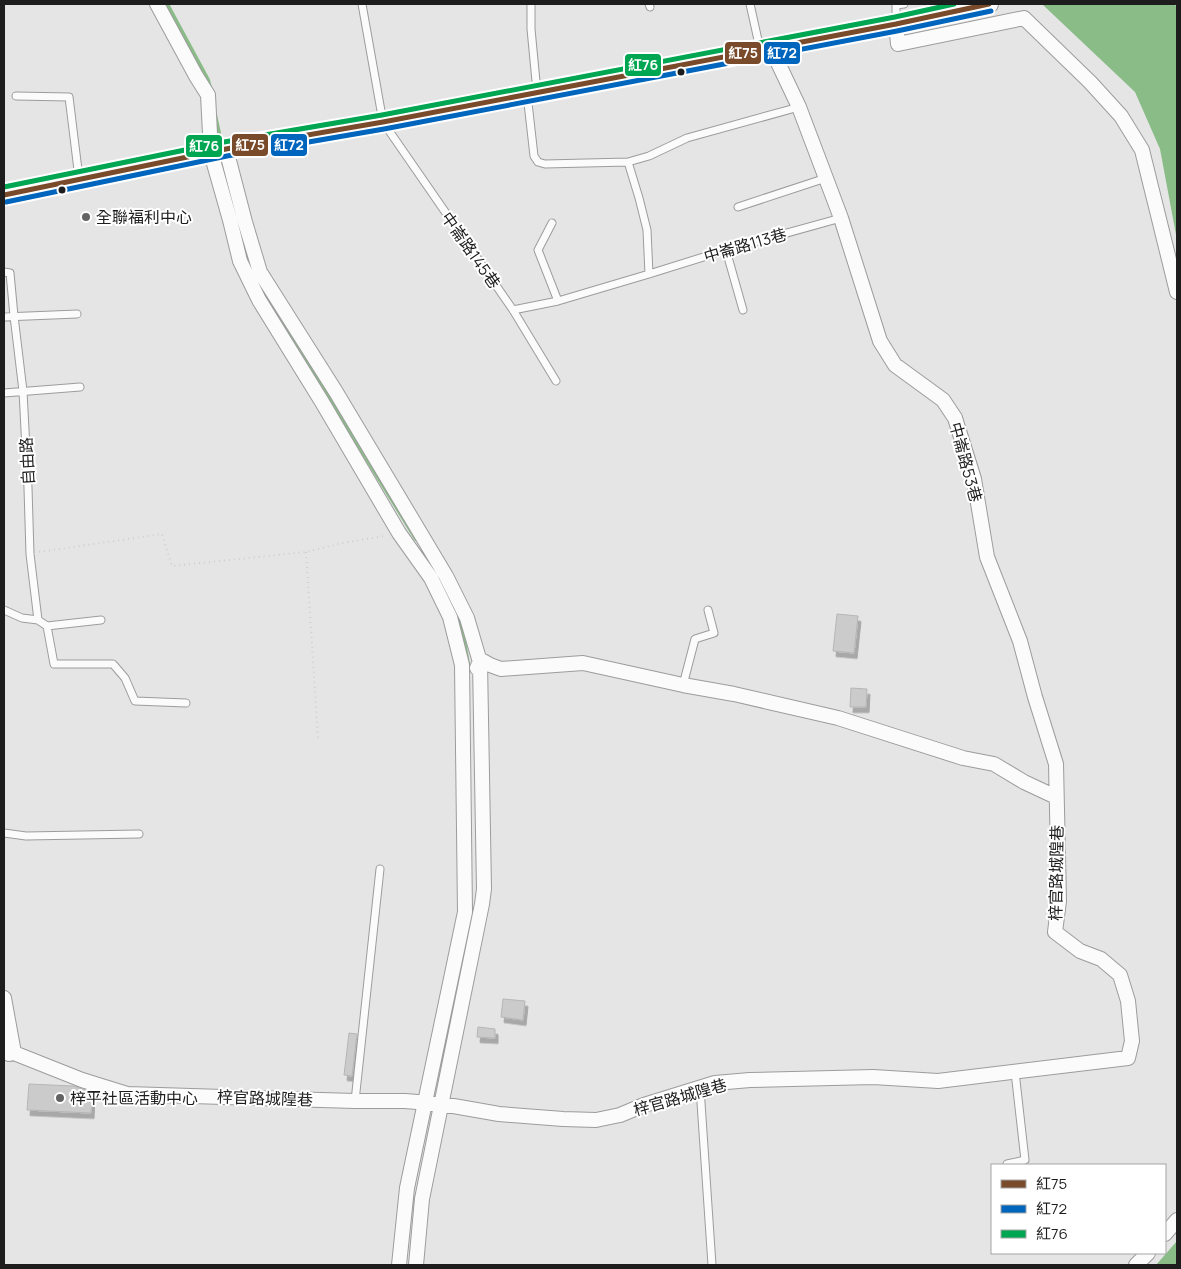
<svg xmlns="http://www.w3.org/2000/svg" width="1181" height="1269" font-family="Manrope,'Noto Sans TC',sans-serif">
<defs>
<filter id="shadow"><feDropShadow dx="3" dy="5.5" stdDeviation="0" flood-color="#0004"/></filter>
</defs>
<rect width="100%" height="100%" fill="#e4e5e4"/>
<path fill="#8abc88" d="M 1042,4 L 1174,4 L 1177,7 L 1177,240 L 1160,149 L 1135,92 Z
M 1177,1241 L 1177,1265 L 1156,1265 Z"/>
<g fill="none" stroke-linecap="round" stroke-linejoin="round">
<path stroke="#8abc88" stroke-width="4" d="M 167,4 L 208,80 L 210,88
M 215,115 L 219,133
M 264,291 L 416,539
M 460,617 L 468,664"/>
</g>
<path fill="#cacbca" stroke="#b5b6b5" filter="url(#shadow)" d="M 837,614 L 858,616 L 854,653 L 833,651 Z
M 851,688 L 867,689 L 866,707 L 850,707 Z
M 503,999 L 525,1001 L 523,1020 L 501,1017 Z
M 478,1027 L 495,1029 L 495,1038 L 477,1037 Z
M 349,1033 L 357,1034 L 352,1076 L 344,1075 Z
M 29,1084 L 73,1086 L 92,1092 L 91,1113 L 27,1110 Z"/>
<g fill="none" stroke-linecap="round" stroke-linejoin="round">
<defs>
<path id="service" d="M 362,4 L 383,122 L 513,310 L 556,381
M 531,4 L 531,29 L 537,92
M 649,4 L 650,7
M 750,4 L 760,49
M 896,24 L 896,5 L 904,4
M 527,94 L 534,156 L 538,162 L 545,164 L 628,162 L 649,156 L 687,138 L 799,107
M 16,96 L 69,97 L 79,178
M 628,162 L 639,198 L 647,230 L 649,274
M 738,207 L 826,178
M 552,223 L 538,250 L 558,301
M 726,250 L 743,310
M 4,272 L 10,273 L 14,316 L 23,391 L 28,488 L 30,554 L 38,620 L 22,618 L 4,610
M 513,310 L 558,301 L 649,274 L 726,250 L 841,218
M 4,317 L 77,314
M 4,393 L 80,387
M 38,620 L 47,626 L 54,664 L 113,664 L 125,678 L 135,701 L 186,703
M 47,626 L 101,620
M 683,685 L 695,639 L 714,633 L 708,610
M 4,833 L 26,836 L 139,834
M 700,1088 L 712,1265
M 355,1101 L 380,869
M 1007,1164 L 1025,1160 L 1015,1072"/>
<path id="minor" d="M 157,4 L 196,76 L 208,95 L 211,153 L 230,220 L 240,261 L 259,300 L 322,402 L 399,533 L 431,578 L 450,617 L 462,665 L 465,912 L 407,1188 L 399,1265
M 896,24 L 898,44 L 1024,18 L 1090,82 L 1121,116 L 1142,150 L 1177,292
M 226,149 L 245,222 L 260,272 L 336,392 L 446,576 L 467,618 L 480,662 L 484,889 L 482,904 L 422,1199 L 416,1265
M 477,668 L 480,662 L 483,661 L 490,665 L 501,669 L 583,663 L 683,685 L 734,694 L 838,718 L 963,758 L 994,764 L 1024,782 L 1056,797
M 4,998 L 14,1053 L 9,1054
M 4,1047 L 14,1053 L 82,1080 L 127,1094 L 355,1101 L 405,1101 L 442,1104 L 499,1114 L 563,1119 L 596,1120 L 620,1115 L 644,1105 L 715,1083 L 750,1080 L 873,1077 L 938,1081 L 1128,1058 L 1132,1041 L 1128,1001 L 1120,975 L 1101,959 L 1080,951 L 1055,932 L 1059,901 L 1056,764 L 1035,697 L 1020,641 L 987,557 L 974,479 L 955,418 L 943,400 L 895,365 L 880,341 L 841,218 L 799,107 L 771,48
M 1165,1234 L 1177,1220
M 1136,1265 L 1148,1253"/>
<path id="tertiary" d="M 4,195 L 226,149 L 383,122 L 896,24 L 989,4"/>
</defs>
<use href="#service" stroke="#9c9c9c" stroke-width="9"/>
<use href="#minor" stroke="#9c9c9c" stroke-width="16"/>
<use href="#tertiary" stroke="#9c9c9c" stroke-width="20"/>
<path stroke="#cecfce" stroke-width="2" stroke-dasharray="1 4" stroke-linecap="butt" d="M 39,552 L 162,534 L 172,566 L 306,552 L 342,543 L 385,536
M 306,552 L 318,738"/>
<use href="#service" stroke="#fbfbfb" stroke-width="7"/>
<use href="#minor" stroke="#fbfbfb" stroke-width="14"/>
<use href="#tertiary" stroke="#fbfbfb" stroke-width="18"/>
<defs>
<path id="bus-1" d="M 4,195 L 226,149 L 383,122 L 896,24 L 989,4"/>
<path id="bus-2" d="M 6,202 L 227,156 L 384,129 L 897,31 L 991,11"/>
<path id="bus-3" d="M 4,187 L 224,142 L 382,115 L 895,17 L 954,4"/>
</defs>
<use href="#bus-1" stroke="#fff" stroke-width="9"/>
<use href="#bus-2" stroke="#fff" stroke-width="9"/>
<use href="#bus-3" stroke="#fff" stroke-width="9"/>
<use href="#bus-1" stroke="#7a4b2a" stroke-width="5"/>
<use href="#bus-2" stroke="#0065bd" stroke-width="5"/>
<use href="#bus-3" stroke="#00a651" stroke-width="5"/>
</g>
<g fill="#1c1d1c" stroke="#fff" stroke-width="2">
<circle cx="681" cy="72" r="4.5"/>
<circle cx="62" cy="190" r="4.5"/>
</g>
<g fill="#626362" stroke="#fff" stroke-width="2">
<circle cx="86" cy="217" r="5"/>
<circle cx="60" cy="1098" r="5"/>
</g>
<g text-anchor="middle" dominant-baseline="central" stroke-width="4" stroke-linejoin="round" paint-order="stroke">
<g font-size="16" fill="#1c1d1c" stroke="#fff" text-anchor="start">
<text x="96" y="217">全聯福利中心</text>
<text x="70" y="1098">梓平社區活動中心</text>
</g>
<g font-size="16" fill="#1c1d1c" stroke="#fff">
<text transform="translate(745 245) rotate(-16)">中崙路113巷</text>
<text transform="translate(471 250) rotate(55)">中崙路145巷</text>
<text transform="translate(27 461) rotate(-93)">自由路</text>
<text transform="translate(966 462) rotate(75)">中崙路53巷</text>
<text transform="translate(1056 873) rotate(-89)">梓官路城隍巷</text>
<text transform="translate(680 1097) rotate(-16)">梓官路城隍巷</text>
<text transform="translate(265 1098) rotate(2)">梓官路城隍巷</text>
</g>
</g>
<g stroke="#fff" stroke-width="2">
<rect x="763" y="41" width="38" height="24" rx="5" fill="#0065bd"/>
<rect x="724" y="41" width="38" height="24" rx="5" fill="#7a4b2a"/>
<rect x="624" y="53" width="38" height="24" rx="5" fill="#00a651"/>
<rect x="231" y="133" width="38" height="24" rx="5" fill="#7a4b2a"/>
<rect x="270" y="133" width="38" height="24" rx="5" fill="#0065bd"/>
<rect x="185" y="134" width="38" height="24" rx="5" fill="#00a651"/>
</g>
<g font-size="14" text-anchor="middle" font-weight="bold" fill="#fff">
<text x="782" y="58">紅72</text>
<text x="743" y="58">紅75</text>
<text x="643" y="70">紅76</text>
<text x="250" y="150">紅75</text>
<text x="289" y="150">紅72</text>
<text x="204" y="151">紅76</text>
</g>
<rect width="1181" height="1269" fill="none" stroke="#1c1d1c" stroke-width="10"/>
<rect x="991" y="1164" width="175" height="90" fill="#ffffff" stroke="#a4a5a4"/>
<rect x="1001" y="1180" width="25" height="8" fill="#7a4b2a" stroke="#a4a5a4"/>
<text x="1036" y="1189" font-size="15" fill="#1c1d1c">紅75</text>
<rect x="1001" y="1205" width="25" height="8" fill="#0065bd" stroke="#a4a5a4"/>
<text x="1036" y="1214" font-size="15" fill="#1c1d1c">紅72</text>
<rect x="1001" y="1230" width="25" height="8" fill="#00a651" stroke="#a4a5a4"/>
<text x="1036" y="1239" font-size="15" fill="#1c1d1c">紅76</text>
</svg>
